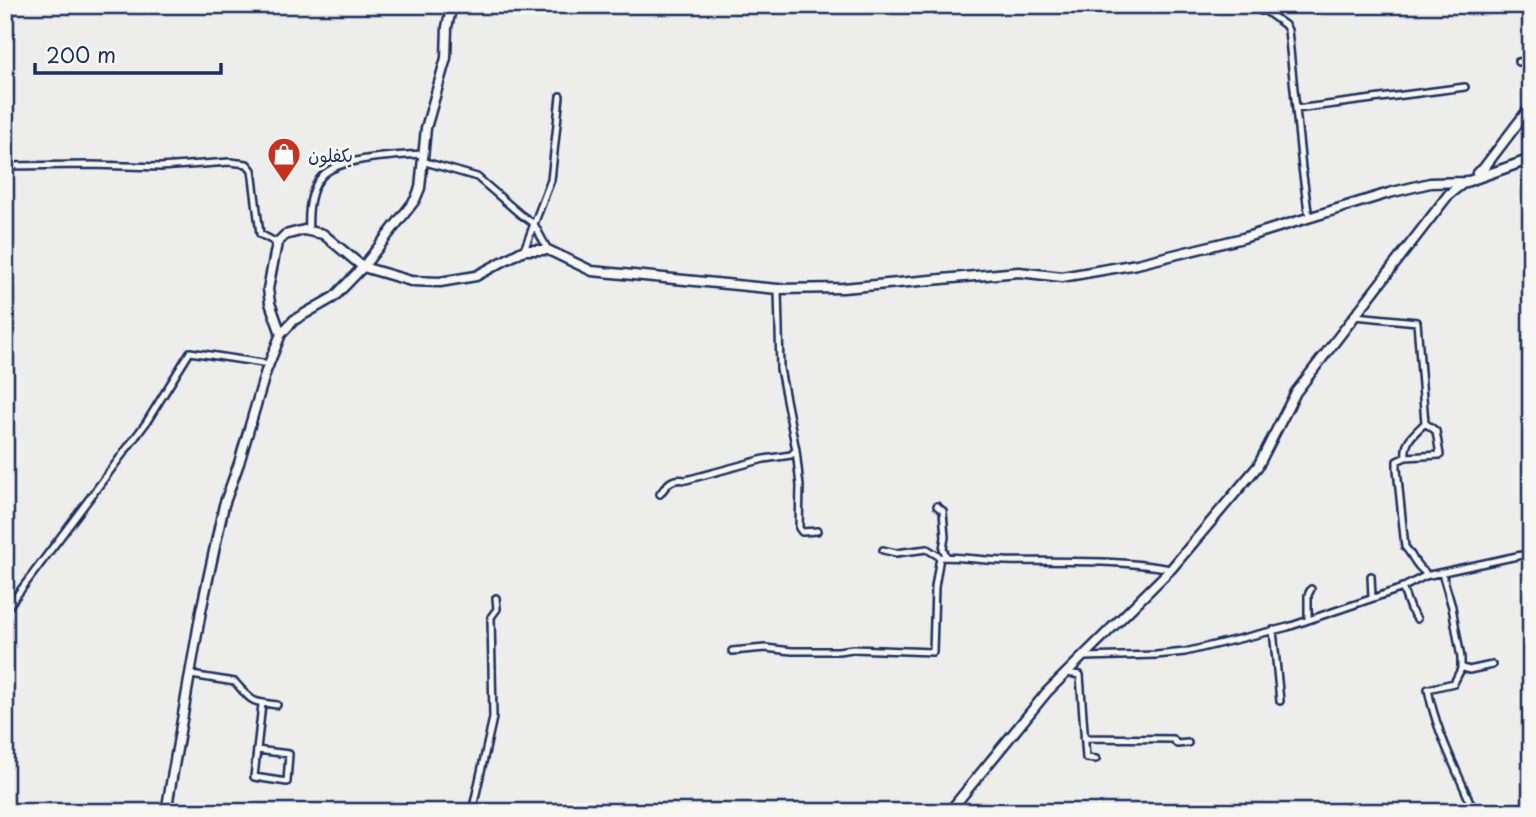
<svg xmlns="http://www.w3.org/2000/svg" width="1536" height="817" font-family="'Playpen Sans','Playpen Sans Arabic',sans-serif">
<rect width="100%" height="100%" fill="#edeeec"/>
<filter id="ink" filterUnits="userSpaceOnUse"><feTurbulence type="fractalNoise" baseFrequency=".0143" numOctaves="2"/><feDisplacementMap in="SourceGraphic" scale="14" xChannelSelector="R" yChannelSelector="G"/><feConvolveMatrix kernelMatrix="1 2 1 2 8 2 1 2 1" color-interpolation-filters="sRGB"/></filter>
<g filter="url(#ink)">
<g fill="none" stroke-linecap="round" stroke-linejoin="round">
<defs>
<path id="street" d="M 1261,11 L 1264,10 L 1285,25 L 1288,30 L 1302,168 L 1309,218
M 1518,62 L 1531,60
M 1296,109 L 1465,87
M 422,161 L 477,177 L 520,214 L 534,224 L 548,250
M 5,166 L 91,165 L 160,167 L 230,162 L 247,164 L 252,170 L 260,234 L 277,243
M 309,232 C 308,215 309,189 323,175 C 341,157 397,156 422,154
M 524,250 L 551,180 L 560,96
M 1355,316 L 1417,322 L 1425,423 C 1414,434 1404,440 1406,457
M 1425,423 L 1436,431 L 1440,455 L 1406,457 L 1397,461 L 1397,469 L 1405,547 C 1413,555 1415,566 1425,572 L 1425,576
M 796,450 L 800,486 L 799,528 L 802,532 L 817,531
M 660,494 C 668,483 671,478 686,480 L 764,459 L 791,455 L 796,450 L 780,369 L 778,289
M 937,506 L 943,511 L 945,537 L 943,549 L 947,557
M 883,550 L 896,553 L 927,549 L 940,557
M 1442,573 L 1452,607 L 1461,658 L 1461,669 L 1454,683 L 1428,689 C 1436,733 1458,771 1474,812
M 1371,576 L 1372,597
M 1402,587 L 1410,609 L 1417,619
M 5,611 L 146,423 L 190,352 L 269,364
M 1308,620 L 1308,595 L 1311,589
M 1273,630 L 1280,701
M 732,651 L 765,648 L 792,651 L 838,651 L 853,649 L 933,652 L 935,587 L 940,557 C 962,557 983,560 1005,561 C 1060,562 1116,559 1171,569
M 1084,657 L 1156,655 L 1185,652 L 1288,627 L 1400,589 L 1425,576 L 1531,553
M 1461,667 L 1469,670 L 1492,665
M 1066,673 L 1080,675 L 1086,758 L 1096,759
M 191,675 L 235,682 C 252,701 249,702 277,705
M 1084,738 L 1173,739 L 1177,744 L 1188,743
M 257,750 L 289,754 L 287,782 L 254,777 L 262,704
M 472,812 L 493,718 L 491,617 L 497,609 L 496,598
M 1457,812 L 1472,807"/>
<path id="secondary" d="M 1477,173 L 1483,169 L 1531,106
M 281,334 L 270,303 L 268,289 L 277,243 L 285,235 L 304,230 L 323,234 L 363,267 L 411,281 L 440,282 L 476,276 L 524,250 L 548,250 L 592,271 L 778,289 L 843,288 L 1019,272 L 1062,277 L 1137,264 L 1243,238 L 1389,193 L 1430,183 L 1466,182 L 1531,159
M 166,812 L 201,611 L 224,505 L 239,463 L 266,371 L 281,334 L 294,320 L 334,297 L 363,267 L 415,200 L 420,188 L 426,128 L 446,58 L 447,27 L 452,5
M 949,812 L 1047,692 L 1171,569 L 1258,466 L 1296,392 L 1449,194 L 1466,181"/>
</defs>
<use href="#street" stroke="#1b2f5e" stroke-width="10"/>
<use href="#secondary" stroke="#1b2f5e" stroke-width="13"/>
<use href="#street" stroke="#f6f6f2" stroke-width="5"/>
<use href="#secondary" stroke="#f6f6f2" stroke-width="8"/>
</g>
</g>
<defs>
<symbol id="shop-pin" viewBox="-11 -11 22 30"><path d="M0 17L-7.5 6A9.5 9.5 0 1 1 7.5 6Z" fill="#c8321e" stroke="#f6f6f2"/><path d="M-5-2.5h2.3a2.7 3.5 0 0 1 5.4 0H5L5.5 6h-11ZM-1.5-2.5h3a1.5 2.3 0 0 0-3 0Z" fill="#fff"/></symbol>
</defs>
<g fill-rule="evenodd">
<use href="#shop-pin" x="265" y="135" width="38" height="52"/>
</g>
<g text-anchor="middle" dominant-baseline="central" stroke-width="6" stroke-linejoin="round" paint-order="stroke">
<g font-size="18" fill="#1b2f5e" stroke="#f6f6f2" text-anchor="start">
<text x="308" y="154">بكفلون</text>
</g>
</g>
<rect width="1536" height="817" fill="none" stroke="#f6f6f2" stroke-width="28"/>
<rect x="14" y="14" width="1508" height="789" fill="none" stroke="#1b2f5e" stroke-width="2.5" filter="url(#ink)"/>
<path d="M35 63v10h186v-10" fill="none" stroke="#1b2f5e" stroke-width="3.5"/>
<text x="46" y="63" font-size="21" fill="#1b2f5e" stroke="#f6f6f2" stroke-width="5" paint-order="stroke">200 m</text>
</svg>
